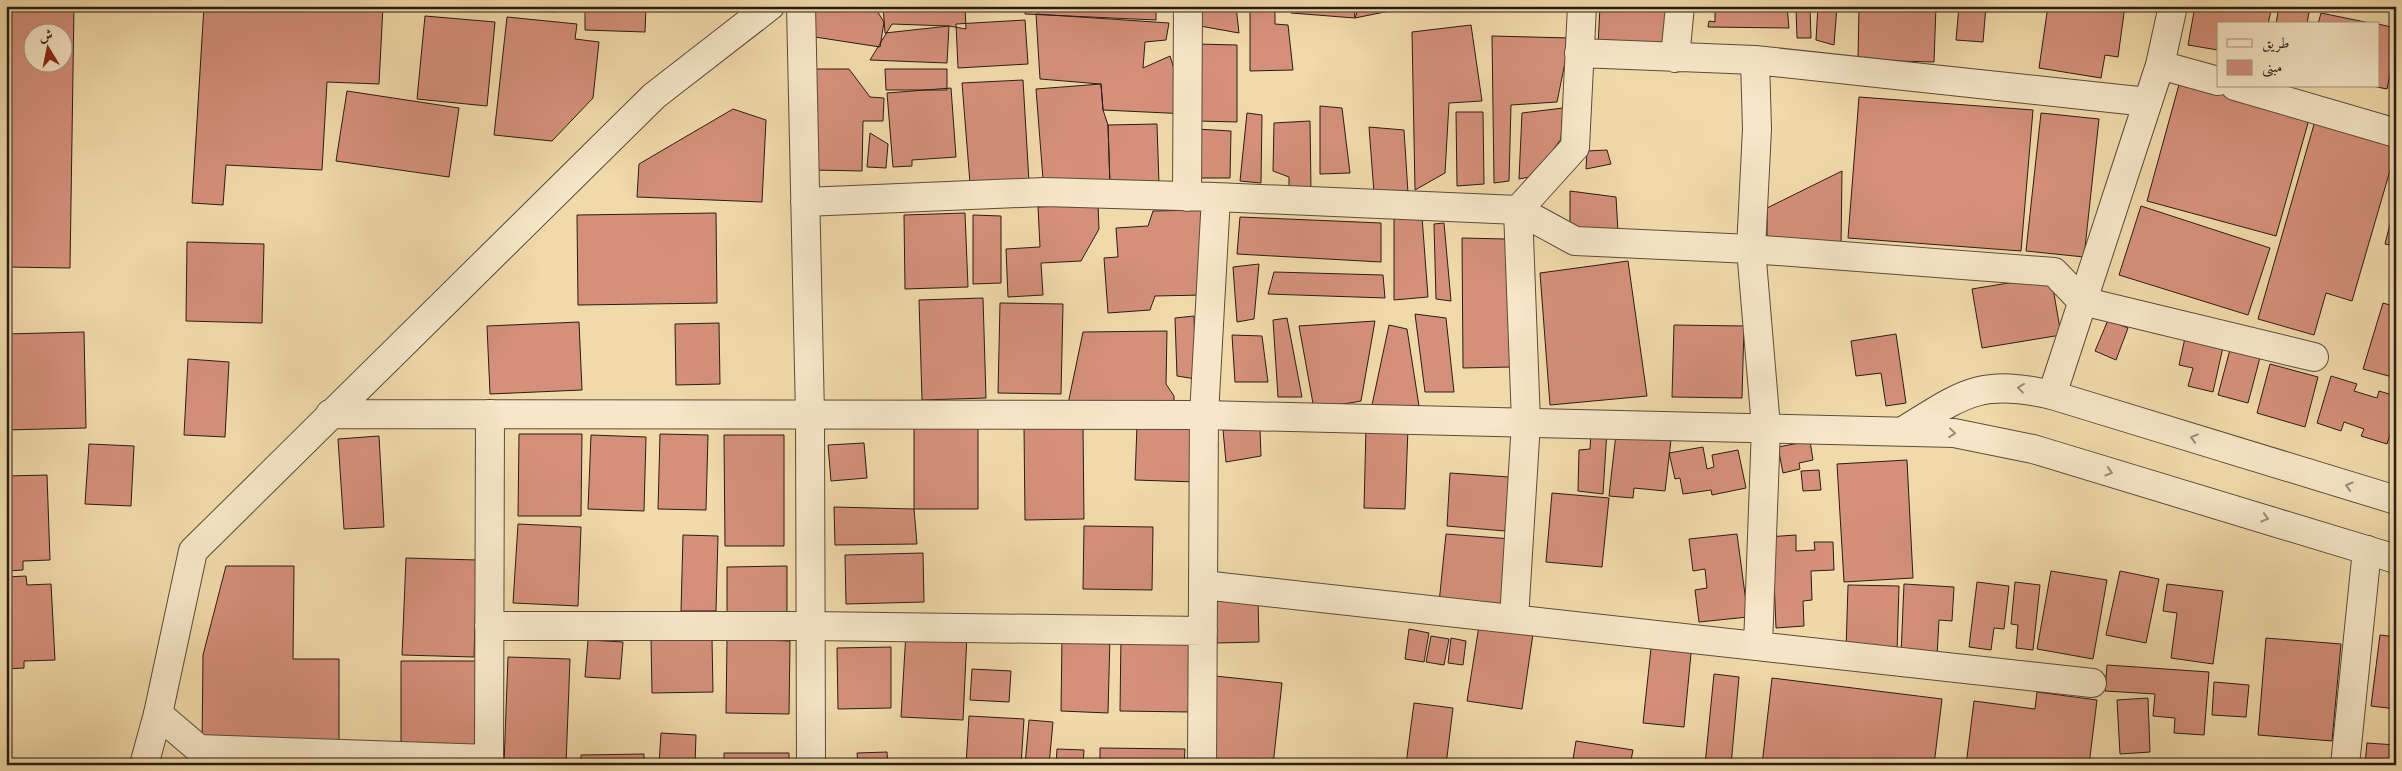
<svg xmlns="http://www.w3.org/2000/svg" width="2402" height="771" font-family="'IM FELL Double Pica',Amiri,serif">
<rect width="100%" height="100%" fill="#f1daaa"/>
<filter id="stains"><feTurbulence type="fractalNoise" baseFrequency=".004" numOctaves="4"/><feColorMatrix values="0 0 0 0 .2 0 0 0 0 .09 0 0 0 0 .02 0 0 0 .5 -.17"/></filter>
<radialGradient id="worn" r=".72"><stop offset=".6" stop-color="#630" stop-opacity="0"/><stop offset="1" stop-color="#630" stop-opacity=".3"/></radialGradient>
<path fill="#d5907b" stroke="#291d15" fill-rule="evenodd" d="M 6,6 L 74,6 L 70,268 L 6,267 ZM 32,32 L 62,32 L 62,62 L 32,62 Z
M 204,6 L 383,6 L 379,84 L 327,82 L 322,170 L 226,165 L 223,205 L 192,203 Z
M 506,6 L 557,6 L 557,12 L 506,10 Z
M 585,6 L 646,6 L 645,32 L 585,30 Z
M 808,6 L 874,6 L 884,22 L 880,47 L 815,37 Z
M 883,6 L 965,6 L 966,29 L 949,26 L 885,33 Z
M 976,6 L 998,6 L 976,11 Z
M 1025,6 L 1156,6 L 1156,20 L 1025,14 Z
M 1200,6 L 1236,6 L 1239,33 L 1200,26 Z
M 1250,6 L 1275,6 L 1275,24 L 1288,25 L 1293,70 L 1250,71 Z
M 1290,6 L 1354,6 L 1355,18 L 1291,13 Z
M 1359,6 L 1414,6 L 1355,18 Z
M 1600,6 L 1668,6 L 1665,50 L 1598,46 Z
M 1715,6 L 1787,6 L 1789,28 L 1708,27 L 1709,21 L 1715,22 Z
M 1818,6 L 1837,6 L 1834,45 L 1816,40 Z
M 1859,6 L 1936,6 L 1934,62 L 1858,60 Z
M 1959,6 L 1986,6 L 1983,42 L 1956,40 Z
M 2048,6 L 2125,6 L 2118,57 L 2105,55 L 2101,78 L 2039,68 Z
M 2195,6 L 2272,6 L 2268,24 L 2218,24 L 2218,50 L 2188,45 Z
M 2279,6 L 2310,6 L 2307,24 L 2276,24 Z
M 1796,8 L 1810,8 L 1811,38 L 1797,38 Z
M 2321,13 L 2375,24 L 2318,24 Z
M 1036,14 L 1169,23 L 1166,40 L 1145,42 L 1143,68 L 1170,56 L 1188,114 L 1103,110 L 1101,84 L 1040,79 Z
M 425,16 L 495,22 L 487,106 L 417,99 Z
M 507,17 L 577,24 L 575,39 L 599,42 L 593,98 L 552,141 L 494,135 Z
M 1025,20 L 1028,64 L 958,68 L 956,24 Z
M 892,24 L 949,26 L 947,63 L 870,60 Z
M 2378,24 L 2396,28 L 2396,45 L 2387,89 L 2372,86 L 2378,86 Z
M 1471,25 L 1482,101 L 1449,103 L 1445,173 L 1415,190 L 1412,32 Z
M 1492,36 L 1570,38 L 1557,102 L 1511,105 L 1509,181 L 1494,183 Z
M 1197,44 L 1237,45 L 1237,122 L 1197,121 Z
M 815,69 L 849,69 L 870,97 L 884,98 L 883,121 L 863,121 L 862,171 L 814,170 Z
M 885,69 L 947,69 L 947,90 L 886,90 Z
M 1023,80 L 1029,182 L 970,183 L 962,83 Z
M 2180,81 L 2310,116 L 2276,236 L 2147,201 Z
M 1101,84 L 1103,110 L 1108,125 L 1110,186 L 1044,192 L 1036,89 Z
M 951,88 L 956,157 L 912,160 L 912,166 L 893,167 L 887,93 Z
M 347,91 L 459,108 L 449,177 L 336,161 Z
M 1859,97 L 2033,110 L 2021,251 L 1848,238 Z
M 1320,106 L 1342,108 L 1350,173 L 1320,174 Z
M 1563,108 L 1561,139 L 1534,176 L 1519,179 L 1522,113 Z
M 733,109 L 766,120 L 762,202 L 637,197 L 639,164 Z
M 1456,112 L 1483,112 L 1484,184 L 1457,186 Z
M 1247,113 L 1262,115 L 1261,183 L 1240,181 Z
M 2041,113 L 2099,119 L 2084,257 L 2026,251 Z
M 2317,114 L 2396,137 L 2396,150 L 2352,301 L 2326,293 L 2314,335 L 2258,319 Z
M 1310,121 L 1311,191 L 1289,190 L 1289,177 L 1273,171 L 1274,123 Z
M 1157,124 L 1159,184 L 1110,186 L 1108,125 Z
M 1369,127 L 1404,130 L 1408,193 L 1374,193 Z
M 1196,129 L 1231,131 L 1230,178 L 1198,178 Z
M 870,133 L 888,144 L 886,168 L 867,167 Z
M 1607,150 L 1611,164 L 1586,169 L 1587,151 Z
M 1842,171 L 1841,247 L 1767,246 L 1767,208 Z
M 1570,191 L 1616,197 L 1618,232 L 1570,226 Z
M 2396,200 L 2396,246 L 2385,244 Z
M 1098,204 L 1099,229 L 1081,261 L 1041,263 L 1043,295 L 1008,297 L 1006,249 L 1040,247 L 1038,207 Z
M 2141,206 L 2270,248 L 2248,315 L 2119,275 Z
M 1204,210 L 1204,295 L 1155,296 L 1150,310 L 1108,313 L 1104,258 L 1118,257 L 1116,228 L 1148,226 L 1153,211 Z
M 716,213 L 717,303 L 578,305 L 577,215 Z
M 965,213 L 968,287 L 905,289 L 904,215 Z
M 973,215 L 1001,216 L 1001,283 L 973,284 Z
M 1240,217 L 1381,223 L 1381,262 L 1237,254 Z
M 1422,217 L 1428,297 L 1394,300 L 1394,218 Z
M 1444,223 L 1451,301 L 1436,299 L 1434,224 Z
M 1462,238 L 1506,239 L 1512,367 L 1463,368 Z
M 187,242 L 264,244 L 262,323 L 186,321 Z
M 1628,261 L 1647,396 L 1550,405 L 1540,273 Z
M 1259,264 L 1254,319 L 1237,322 L 1233,267 Z
M 1274,272 L 1383,275 L 1385,298 L 1268,294 Z
M 2051,276 L 2061,335 L 1982,348 L 1972,289 Z
M 983,298 L 986,398 L 922,400 L 919,300 Z
M 1000,303 L 1063,304 L 1061,394 L 998,393 Z
M 2383,303 L 2396,307 L 2396,378 L 2363,369 Z
M 1415,314 L 1446,318 L 1454,392 L 1425,392 Z
M 1194,316 L 1196,379 L 1177,376 L 1175,318 Z
M 1287,318 L 1302,397 L 1278,397 L 1273,320 Z
M 2108,320 L 2128,328 L 2116,360 L 2095,351 Z
M 1375,321 L 1361,401 L 1314,409 L 1299,326 Z
M 579,322 L 582,390 L 490,394 L 487,326 Z
M 719,323 L 720,384 L 676,385 L 675,324 Z
M 1389,325 L 1407,329 L 1419,406 L 1372,405 Z
M 1674,325 L 1744,326 L 1742,398 L 1672,397 Z
M 1167,331 L 1166,384 L 1174,396 L 1174,406 L 1068,404 L 1083,332 Z
M 84,332 L 86,428 L 6,430 L 6,334 Z
M 1896,334 L 1906,403 L 1886,406 L 1881,373 L 1856,376 L 1851,341 Z
M 1232,335 L 1262,336 L 1268,382 L 1235,382 Z
M 2185,338 L 2223,347 L 2213,392 L 2188,386 L 2193,368 L 2179,365 Z
M 2232,342 L 2262,350 L 2248,403 L 2218,395 Z
M 188,359 L 229,362 L 225,437 L 184,435 Z
M 2270,364 L 2318,377 L 2305,427 L 2257,413 Z
M 2331,376 L 2357,384 L 2354,391 L 2377,398 L 2379,391 L 2396,396 L 2396,416 L 2387,444 L 2361,436 L 2364,429 L 2344,422 L 2341,431 L 2317,423 Z
M 914,420 L 978,420 L 978,509 L 914,509 Z
M 1137,425 L 1197,427 L 1196,482 L 1135,480 Z
M 1083,426 L 1084,519 L 1025,520 L 1024,427 Z
M 1366,427 L 1408,428 L 1405,509 L 1364,508 Z
M 1223,430 L 1260,430 L 1261,456 L 1226,462 Z
M 1607,430 L 1603,494 L 1578,491 L 1579,450 L 1590,449 L 1591,431 Z
M 2396,433 L 2396,452 L 2390,450 Z
M 519,434 L 582,434 L 581,516 L 518,516 Z
M 660,434 L 708,435 L 706,510 L 658,509 Z
M 1616,434 L 1671,440 L 1665,491 L 1634,488 L 1633,498 L 1609,496 Z
M 591,435 L 646,437 L 644,511 L 588,509 Z
M 724,435 L 784,435 L 784,546 L 725,546 Z
M 379,436 L 384,527 L 344,529 L 338,439 Z
M 1810,441 L 1813,460 L 1799,463 L 1800,469 L 1783,473 L 1778,447 Z
M 864,443 L 867,478 L 831,481 L 828,445 Z
M 89,444 L 134,446 L 131,506 L 85,504 Z
M 1703,447 L 1707,469 L 1714,467 L 1712,455 L 1738,450 L 1746,488 L 1712,495 L 1711,490 L 1683,494 L 1680,478 L 1675,479 L 1669,453 Z
M 1907,460 L 1913,578 L 1844,582 L 1837,464 Z
M 1819,470 L 1821,490 L 1803,491 L 1801,471 Z
M 1450,473 L 1509,477 L 1505,531 L 1447,526 Z
M 47,475 L 50,560 L 23,561 L 23,570 L 6,571 L 6,476 Z
M 1552,493 L 1609,498 L 1602,567 L 1546,562 Z
M 834,507 L 914,509 L 917,544 L 835,545 Z
M 518,524 L 581,527 L 578,606 L 513,603 Z
M 1084,526 L 1153,527 L 1152,590 L 1083,589 Z
M 1446,534 L 1512,539 L 1505,609 L 1439,603 Z
M 1737,534 L 1748,617 L 1699,622 L 1695,590 L 1707,588 L 1705,569 L 1693,571 L 1689,539 Z
M 683,535 L 718,536 L 716,611 L 681,611 Z
M 1796,535 L 1796,551 L 1815,550 L 1814,542 L 1833,542 L 1834,570 L 1811,571 L 1812,600 L 1803,601 L 1804,626 L 1776,628 L 1774,579 L 1767,537 Z
M 923,553 L 924,602 L 846,604 L 845,555 Z
M 406,558 L 477,560 L 474,657 L 402,655 Z
M 226,566 L 294,566 L 293,659 L 339,659 L 339,747 L 202,747 L 203,655 Z
M 787,566 L 787,616 L 727,616 L 727,567 Z
M 2051,571 L 2107,580 L 2093,659 L 2037,649 Z
M 2120,571 L 2159,579 L 2146,643 L 2106,635 Z
M 26,576 L 27,585 L 51,584 L 55,660 L 24,661 L 24,668 L 6,669 L 6,577 Z
M 1977,582 L 2009,586 L 2004,629 L 1994,628 L 1991,650 L 1969,647 Z
M 2015,582 L 2040,585 L 2033,650 L 2016,648 L 2018,625 L 2011,624 Z
M 1904,584 L 1954,587 L 1952,621 L 1939,620 L 1937,656 L 1901,655 Z
M 2167,584 L 2223,591 L 2213,664 L 2171,658 L 2177,613 L 2163,611 Z
M 1848,585 L 1899,586 L 1897,652 L 1846,651 Z
M 1258,597 L 1259,642 L 1217,643 L 1215,598 Z
M 1479,626 L 1533,634 L 1522,709 L 1467,701 Z
M 1409,629 L 1429,633 L 1424,662 L 1405,659 Z
M 906,632 L 967,635 L 963,720 L 901,717 Z
M 1062,635 L 1110,636 L 1108,713 L 1061,711 Z
M 1121,635 L 1192,635 L 1190,712 L 1120,711 Z
M 2380,635 L 2396,637 L 2396,709 L 2371,706 Z
M 1431,636 L 1449,639 L 1444,665 L 1426,662 Z
M 1451,638 L 1466,641 L 1463,665 L 1448,663 Z
M 2266,638 L 2341,644 L 2332,741 L 2258,735 Z
M 651,639 L 712,639 L 713,692 L 652,693 Z
M 727,639 L 790,641 L 789,714 L 726,713 Z
M 1652,639 L 1692,643 L 1684,727 L 1643,723 Z
M 588,640 L 623,642 L 620,679 L 585,677 Z
M 891,647 L 891,708 L 838,709 L 837,648 Z
M 508,657 L 570,659 L 566,765 L 504,765 Z
M 401,661 L 476,661 L 476,750 L 401,751 Z
M 2107,665 L 2209,672 L 2204,735 L 2174,733 L 2175,718 L 2153,716 L 2155,694 L 2105,691 Z
M 972,669 L 1011,671 L 1009,702 L 970,700 Z
M 1714,674 L 1739,677 L 1731,765 L 1705,765 Z
M 1215,676 L 1282,683 L 1273,765 L 1246,765 L 1206,760 Z
M 1772,678 L 1942,699 L 1934,765 L 1762,765 Z
M 2214,682 L 2249,685 L 2246,717 L 2212,715 Z
M 2037,692 L 2097,700 L 2089,765 L 1966,765 L 1974,701 L 2035,709 Z
M 2148,698 L 2150,752 L 2120,754 L 2117,700 Z
M 1414,703 L 1453,708 L 1446,765 L 1406,764 Z
M 969,716 L 1024,719 L 1021,765 L 966,765 Z
M 1029,720 L 1053,722 L 1049,765 L 1025,765 Z
M 661,733 L 696,735 L 695,765 L 659,765 Z
M 1576,741 L 1633,750 L 1630,765 L 1572,765 Z
M 2367,743 L 2396,745 L 2396,765 L 2365,765 Z
M 1100,748 L 1185,749 L 1184,765 L 1100,765 Z
M 1057,749 L 1084,750 L 1083,765 L 1056,765 Z
M 887,752 L 888,765 L 858,765 L 857,753 Z
M 724,753 L 789,753 L 789,765 L 724,765 Z
M 644,754 L 644,765 L 581,765 L 581,755 Z"/>
<g fill="none" stroke-linecap="round" stroke-linejoin="round">
<defs>
<path id="minor" d="M 801,6 L 810,415 L 811,765
M 1579,53 L 1755,60 L 2148,102
M 1675,58 L 1680,6
M 1755,60 L 1757,129 L 1751,249 L 1766,427 L 1758,646
M 2160,65 L 2218,81
M 2235,86 L 2396,133
M 1187,197 L 1188,6
M 805,202 L 1044,192 L 1216,197 L 1518,210 L 1575,241 L 1751,249 L 2054,272 L 2082,301 L 2314,357
M 2052,395 L 2160,65 L 2173,6
M 1203,585 L 2092,683
M 1514,619 L 1526,422 L 1518,210 L 1575,147 L 1582,6
M 489,626 L 810,626 L 1203,631
M 158,714 L 199,749 L 489,759
M 489,765 L 490,414
M 1202,765 L 1204,415 L 1216,197
M 2345,765 L 2367,550"/>
<path id="tertiary" d="M 330,414 L 1204,415 L 1954,433 L 2033,449 L 2396,559
M 1903,431 C 1963,394 1980,378 2052,395 L 2396,500
M 144,765 L 158,714 L 193,551 L 654,96 L 770,6"/>
</defs>
<use href="#minor" stroke="#5b4c3a" stroke-width="30"/>
<use href="#tertiary" stroke="#5b4c3a" stroke-width="30"/>
<use href="#minor" stroke="#f6e7c8" stroke-width="28"/>
<use href="#tertiary" stroke="#f6e7c8" stroke-width="28"/>
</g>
<defs><path id="oneway-chevron" d="M-2-3.5L2.5 0L-2 3.5" fill="none" stroke-width="1.6" stroke-linecap="round" stroke-linejoin="round" transform="scale(1.25)"/></defs>
<g stroke="#9a8c77">
<use href="#oneway-chevron" transform="translate(2021 388) rotate(-173)"/>
<use href="#oneway-chevron" transform="translate(1952 433) rotate(6)"/>
<use href="#oneway-chevron" transform="translate(2194 438) rotate(-163)"/>
<use href="#oneway-chevron" transform="translate(2109 472) rotate(17)"/>
<use href="#oneway-chevron" transform="translate(2349 486) rotate(-163)"/>
<use href="#oneway-chevron" transform="translate(2265 518) rotate(17)"/>
</g>
<rect width="2402" height="771" fill="none" stroke="#f1daaa" stroke-width="25"/>
<rect x="8" y="8" width="2387" height="756" fill="none" stroke="#291d15" stroke-width="2.5"/>
<rect x="12" y="12" width="2377" height="746" fill="none" stroke="#291d15"/>
<rect x="2217" y="22" width="162" height="65" fill="#f6e7c8" stroke="#a49680"/>
<rect x="2227" y="39" width="25" height="8" fill="#f6e7c8" stroke="#a49680"/>
<text x="2262" y="48" font-size="15" fill="#291d15">طريق</text>
<rect x="2227" y="60" width="25" height="15" fill="#d5907b" stroke="#a49680"/>
<text x="2262" y="72" font-size="15" fill="#291d15">مبنى</text>
<g transform="translate(48 48) rotate(350)"><circle r="24" fill="#f6e7c8" stroke="#a49680"/>
<path d="M0-4L9 19L0 12L-9 19Z" fill="#8f2418"/>
<text y="-8" font-size="14" font-weight="bold" text-anchor="middle" fill="#291d15">ش</text>
</g>
<rect width="100%" height="100%" filter="url(#stains)"/>
<rect width="100%" height="100%" fill="url(#worn)"/>
</svg>
